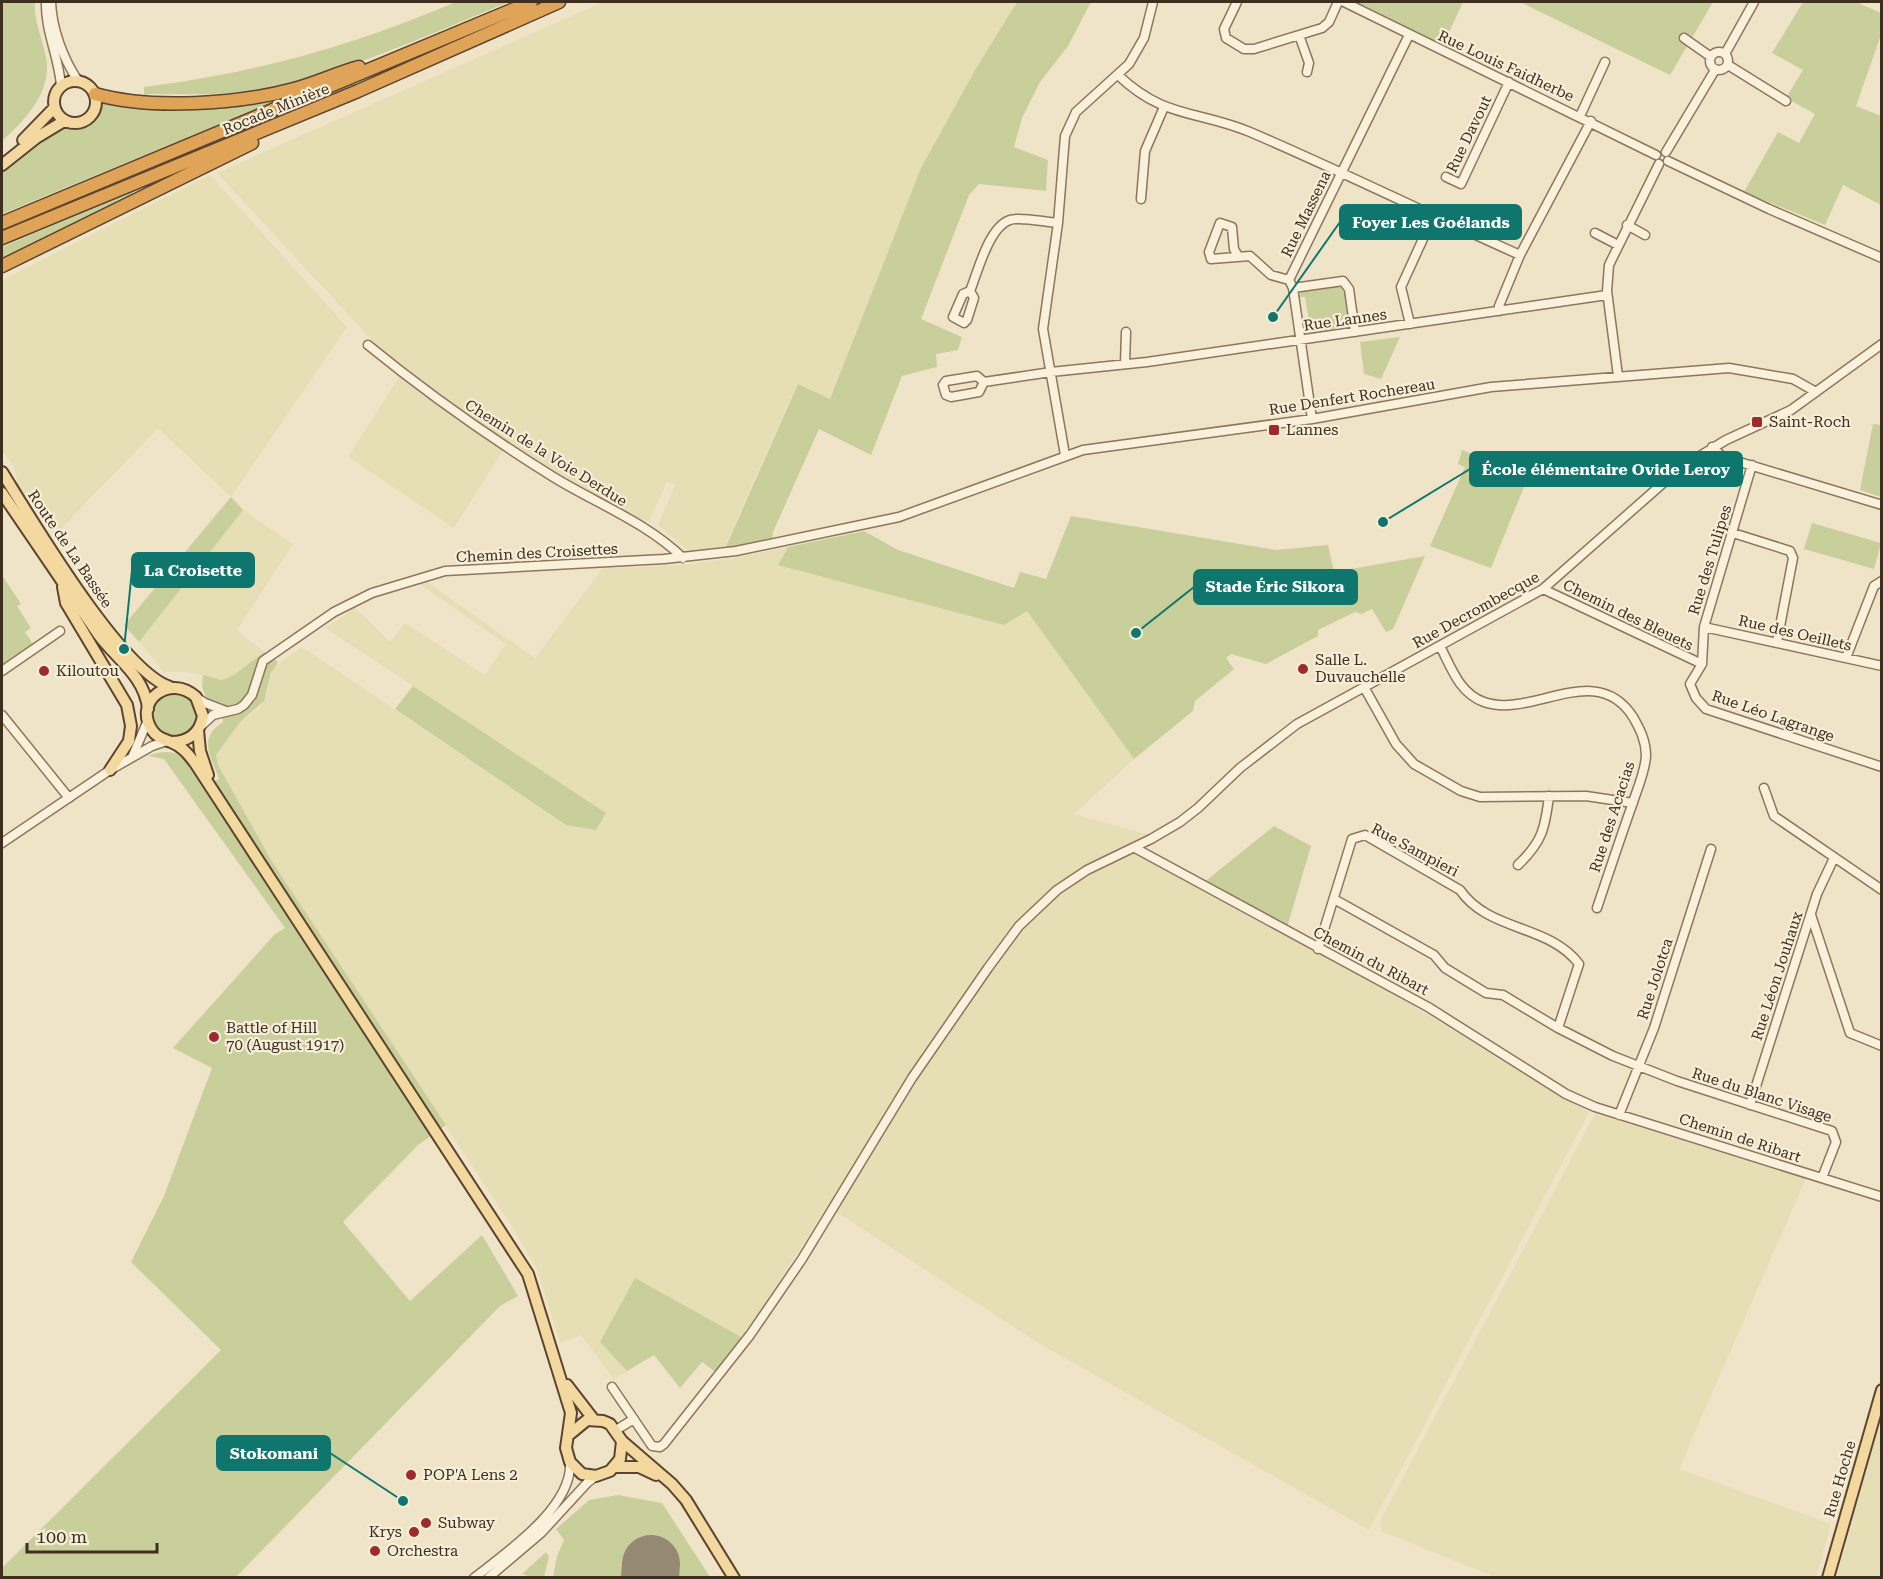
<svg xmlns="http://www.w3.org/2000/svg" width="1883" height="1579" font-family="'Roboto Serif',serif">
<rect width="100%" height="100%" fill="#f0e4c8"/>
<path fill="#e6deb5" d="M 603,2 L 1017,2 L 975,70 L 921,168 L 830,399 L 797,384 L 724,548 L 688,550 L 658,525 L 675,485 L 667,482 L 649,521 L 640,521 L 460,414 L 384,353 L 217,173 Z
M 210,175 L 347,327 L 231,497 L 158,428 L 55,535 L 19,486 L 13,465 L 2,451 L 2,280 Z
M 400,376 L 503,450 L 454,528 L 348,457 Z
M 243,510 L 293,544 L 237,630 L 264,652 L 234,675 L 222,680 L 187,672 L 164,672 L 139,642 Z
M 788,547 L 778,565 L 1027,611 L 1134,759 L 1074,814 L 1149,835 L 1151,839 L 1135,847 L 1318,949 L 1589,1112 L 1369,1530 L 1040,1344 L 827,1206 L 743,1338 L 635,1278 L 600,1342 L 627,1371 L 614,1379 L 581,1335 L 560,1343 L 537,1269 L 511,1225 L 271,860 L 218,765 L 216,755 L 240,722 L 259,709 L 267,693 L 273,667 L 302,647 L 566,825 L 595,830 L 606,813 L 325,628 L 355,608 L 390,642 L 405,623 L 485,675 L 506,644 L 418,583 L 427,582 L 535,658 L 602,569 L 683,565 L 734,558 Z
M 1595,1114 L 1806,1178 L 1679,1469 L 1831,1524 L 1816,1577 L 1495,1577 L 1381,1531 L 1381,1519 Z
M 1881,1418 L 1881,1577 L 1837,1577 L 1849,1532 Z"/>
<path fill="#c9cf9b" d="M 2,2 L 35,2 C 34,22 42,37 46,57 C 53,91 25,120 2,141 Z
M 456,2 L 509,2 C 435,32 345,73 267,89 C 228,96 187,94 148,94 L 144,98 L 144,87 C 259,72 349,47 456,2 Z
M 1017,2 L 1091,2 L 1068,46 L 1040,82 L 1022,118 L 1014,147 L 1048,160 L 1046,191 L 979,184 L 969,195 L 921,319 L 962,337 L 958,350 L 936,354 L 937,367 L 902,376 L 871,455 L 819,429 L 773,532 L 771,544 L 723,553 L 798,384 L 830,399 L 921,168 L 975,70 Z
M 1344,2 L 1463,2 L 1441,50 Z
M 1520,2 L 1713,2 L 1670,75 Z
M 1803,2 L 1856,2 L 1881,13 L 1881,35 L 1856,106 L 1881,116 L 1881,205 L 1843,185 L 1825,225 L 1744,192 L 1778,132 L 1799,143 L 1815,114 L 1786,98 L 1803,70 L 1772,53 Z
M 275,98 L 275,101 L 2,214 L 2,168 L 62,128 L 79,129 L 91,123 L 100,112 L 102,100 Z
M 133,192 L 134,196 L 2,259 L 2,247 Z
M 1338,285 L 1344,290 L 1349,322 L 1343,329 L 1309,334 L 1303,331 L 1303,328 L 1310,326 L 1305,297 L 1298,297 L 1303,290 Z
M 1400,337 L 1381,379 L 1364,374 L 1360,342 Z
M 1873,424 L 1881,425 L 1881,497 L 1860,490 Z
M 1462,450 L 1492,462 L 1496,453 L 1533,465 L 1491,568 L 1430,546 L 1465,467 L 1458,464 Z
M 231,497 L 243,510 L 139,642 L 124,625 Z
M 1071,516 L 1276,550 L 1328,545 L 1334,572 L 1425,556 L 1393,629 L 1386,632 L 1372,609 L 1361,614 L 1355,612 L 1318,630 L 1318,636 L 1266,664 L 1231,654 L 1226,658 L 1234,669 L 1195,701 L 1193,711 L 1134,759 L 1027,611 L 1004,625 L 778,565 L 788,547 L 864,531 L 898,550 L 1014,588 L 1020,572 L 1046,579 Z
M 1812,523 L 1881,543 L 1874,569 L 1804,549 Z
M 2,575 L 21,604 L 17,606 L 31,628 L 25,632 L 33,644 L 2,666 Z
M 264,652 L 278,662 L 271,673 L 264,701 L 240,722 L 216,755 L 218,765 L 271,860 L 446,1125 L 418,1145 L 343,1222 L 410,1301 L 482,1235 L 518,1296 L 500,1306 L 236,1577 L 2,1578 L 2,1568 L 221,1350 L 131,1262 L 164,1196 L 212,1068 L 173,1048 L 274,935 L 285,928 L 164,759 L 148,756 C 180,743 189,763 204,787 L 219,779 C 211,756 197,739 223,722 L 222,703 L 206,698 L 202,687 L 203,675 L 222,680 L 234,675 Z
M 413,686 L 606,813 L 596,830 L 566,825 L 395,709 Z
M153 715a22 22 0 1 1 44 0a22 22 0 1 1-44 0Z
M 1274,826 L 1311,846 L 1286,931 L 1202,884 Z
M 635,1278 L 743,1338 L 717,1373 L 702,1362 L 680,1388 L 654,1355 L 627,1371 L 600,1342 Z
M 618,1495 L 662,1503 L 710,1577 L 553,1577 L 557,1556 L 564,1540 L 556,1529 L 589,1500 Z
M 546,1552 L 549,1557 L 544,1577 L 531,1577 L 522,1574 Z"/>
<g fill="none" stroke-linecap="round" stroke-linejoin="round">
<path stroke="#968974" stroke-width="58" d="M 650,1578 L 651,1564"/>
<defs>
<path id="minor" d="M 46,2 C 45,31 59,57 61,86
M 51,2 C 52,29 63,58 78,81
M 1237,2 L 1224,29 L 1226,38 L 1244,49 L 1254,49 L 1322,28 L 1329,22 L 1338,2
M 1344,2 L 1656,155
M 1299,35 L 1309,63 L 1307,72
M 1684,38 L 1711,57
M1710 61a9 9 0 1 1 18 0a9 9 0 1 1-18 0Z
M 1725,54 L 1754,2
M 1728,65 L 1786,101
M 1118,75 C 1164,119 1197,110 1250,132 C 1341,171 1430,215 1520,255
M 1580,116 L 1605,62
M 1666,152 L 1715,70
M 1668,161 L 1769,209 L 1882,258
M 1446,177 L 1461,184 L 1509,82
M 1141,199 L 1145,151 L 1164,107
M 1627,225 L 1645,235
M 1595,233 L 1618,245
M 1238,256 L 1234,249 L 1232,227 L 1220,223 L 1209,252 L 1211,259 L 1250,256 L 1271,275 L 1289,280
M 1293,288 L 1343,281 L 1349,289 L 1355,332
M 970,291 L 974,298 L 967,320 L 964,323 L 953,317 L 963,294 L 970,291 C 978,272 990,220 1015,219 C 1029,218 1044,222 1058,223
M 1499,311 L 1499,306 L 1520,255 L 1591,121
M 1410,324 L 1401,287 L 1433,217
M 368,345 C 428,394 489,437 555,478 C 598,504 647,523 683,558
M 1125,364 L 1126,332
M 977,376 L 984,382 L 979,392 L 951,397 L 946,395 L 943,385 L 946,381 Z
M 1618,376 L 1607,291 L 1609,265 L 1659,164
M 984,382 L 1051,372 L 1147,362 L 1607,295
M 1312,419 L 1293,288 L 1289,280 L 1409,35
M 1712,447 L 1723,457 L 1882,505
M 1065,455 L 1043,329 L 1058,223 L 1065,136 L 1076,112 L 1129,64 L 1144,38 L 1153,2
M 1733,533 L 1790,551 L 1793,558 L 1777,642
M 1543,589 L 1702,664
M 1704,627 L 1882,666
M 1440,646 C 1451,667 1459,693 1484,702 C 1532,719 1596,659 1633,717 C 1640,729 1646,741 1646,756 C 1645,773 1636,792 1631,808 C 1619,842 1608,875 1597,908
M 1846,658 L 1874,586 L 1882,581
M 1702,664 L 1690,684 L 1696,698 L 1706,709 L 1882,767
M 1702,664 L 1704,627 L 1752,465
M 2,671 L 60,631
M 1364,687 L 1396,744 L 1414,764 L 1461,791 L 1480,797 L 1586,796 L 1633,803
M 196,697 L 205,703 L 226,711
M 2,715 L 69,798
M 201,726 L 213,715 L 238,709 L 244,705 L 252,695 L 263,661 L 334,612 L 372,593 L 445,571 L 664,559 L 736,551 L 899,517 L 1083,450 L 1312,419 L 1491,387 L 1729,368 L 1793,379 L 1816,392
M 133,755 L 148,720
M 1764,788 L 1774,816 L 1882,890
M 2,843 L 110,770 L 152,746 L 167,741
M 1135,848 L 1428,1007 L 1566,1094 L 1595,1107 L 1882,1197
M 1518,865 C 1542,842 1545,829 1549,796
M 1334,899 L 1434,955 L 1445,968 L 1486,993 L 1503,995 L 1558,1028 L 1613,1056 L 1677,1081 L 1832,1131 L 1836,1142 L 1822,1178
M 1811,915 L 1850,1033 L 1882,1046
M 1318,949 L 1352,839 L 1365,835 L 1460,890 C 1489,932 1549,924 1579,964 L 1558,1028
M 1750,1105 L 1817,894 L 1834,858
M 1619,1115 L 1654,1028 L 1711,849
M 612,1387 L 652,1446 L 660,1447 L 664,1444 L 750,1335 L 802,1259 L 912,1078 L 988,968 L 1019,926 L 1057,890 L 1087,870 L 1151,839 L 1180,822 L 1198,808 L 1240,768 L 1297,724 L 1543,589 L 1670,477 L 1695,459 L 1726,440 L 1791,410 L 1882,344
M 616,1430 L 634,1419
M 474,1578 C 507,1552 573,1507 570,1462
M 488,1578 L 541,1533 L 587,1483 L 596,1476"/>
<path id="major" d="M54 102a21 21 0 1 1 42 0a21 21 0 1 1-42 0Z
M 23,140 L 54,108
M 2,165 L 36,138 L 64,121
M 2,472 C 32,520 121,671 170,687
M 2,493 C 34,540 66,587 98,634 C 116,659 145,676 148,709
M 63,587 L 66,603 L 127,705 L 131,726 L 129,741 L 110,770
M 198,730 L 200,751 L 208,775
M 171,742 C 188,742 200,733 203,716 L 196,697 C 170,673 133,701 152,730 C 157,738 164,739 171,742 C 182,746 189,755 195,763 L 528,1274 L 571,1413 L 566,1448 L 570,1462 L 582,1474 L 596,1476 L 610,1471 L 620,1459 L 622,1441 L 610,1424 L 603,1421 L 587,1420 L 570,1434
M 567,1385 L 594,1420
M 622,1441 L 672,1484 L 686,1500 L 734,1578
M 616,1467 L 639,1467 L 656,1475
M 1828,1578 L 1882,1390"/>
<path id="highway" d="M 95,94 C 150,110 239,104 294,89 C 316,83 337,73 359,67
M 2,223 L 531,2
M 2,238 L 358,91 L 559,2
M 2,266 L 252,143"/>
</defs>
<use href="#minor" stroke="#8d765c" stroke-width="11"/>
<use href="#major" stroke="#5b4430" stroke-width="14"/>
<use href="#highway" stroke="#5b4430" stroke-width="15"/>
<use href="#minor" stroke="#faf1dc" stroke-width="8"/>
<use href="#major" stroke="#f3d9a0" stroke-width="10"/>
<use href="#highway" stroke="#e0a458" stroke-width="12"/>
</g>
<g fill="#9e2a2b" stroke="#f7eed8" stroke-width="2">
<rect x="1751" y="416" width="12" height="12" rx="3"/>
<rect x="1268" y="424" width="12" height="12" rx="3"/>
<circle cx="1303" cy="669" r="6"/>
<circle cx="44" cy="671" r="6"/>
<circle cx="214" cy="1037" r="6"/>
<circle cx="411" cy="1475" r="6"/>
<circle cx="426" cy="1523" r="6"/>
<circle cx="414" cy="1532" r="6"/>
<circle cx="375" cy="1551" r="6"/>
</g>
<g text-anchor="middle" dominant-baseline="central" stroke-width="4.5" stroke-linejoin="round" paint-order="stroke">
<g font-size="15" fill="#3d2e20" stroke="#f7eed8">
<text transform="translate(1506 66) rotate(25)">Rue Louis Faidherbe</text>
<text transform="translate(276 109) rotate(-22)">Rocade Minière</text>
<text transform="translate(1469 134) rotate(-64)">Rue Davout</text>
<text transform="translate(1306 214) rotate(-64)">Rue Massena</text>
<text transform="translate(1345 320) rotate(-8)">Rue Lannes</text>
<text transform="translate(1352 397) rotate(-9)">Rue Denfert Rochereau</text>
<text transform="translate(546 453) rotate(32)">Chemin de la Voie Derdue</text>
<text transform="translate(70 549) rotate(56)">Route de La Bassée</text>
<text transform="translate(537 553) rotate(-3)">Chemin des Croisettes</text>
<text transform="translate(1710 560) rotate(-73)">Rue des Tulipes</text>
<text transform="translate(1476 610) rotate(-29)">Rue Decrombecque</text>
<text transform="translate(1628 615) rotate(26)">Chemin des Bleuets</text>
<text transform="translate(1795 633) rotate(13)">Rue des Oeillets</text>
<text transform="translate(1773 716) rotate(19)">Rue Léo Lagrange</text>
<text transform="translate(1612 817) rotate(-72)">Rue des Acacias</text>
<text transform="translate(1415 850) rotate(28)">Rue Sampieri</text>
<text transform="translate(1371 961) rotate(28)">Chemin du Ribart</text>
<text transform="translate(1777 976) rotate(-72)">Rue Léon Jouhaux</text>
<text transform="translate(1655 979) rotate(-72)">Rue Jolotca</text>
<text transform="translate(1762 1095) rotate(18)">Rue du Blanc Visage</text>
<text transform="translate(1740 1138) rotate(18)">Chemin de Ribart</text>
<text transform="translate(1840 1479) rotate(-74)">Rue Hoche</text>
</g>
<g font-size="15" fill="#3d2e20" stroke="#f7eed8" text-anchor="start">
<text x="1769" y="422">Saint-Roch</text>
<text x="1286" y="430">Lannes</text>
<text x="1315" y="660">Salle L.<tspan x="1315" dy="17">Duvauchelle</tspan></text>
<text x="56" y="671">Kiloutou</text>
<text x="226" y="1028">Battle of Hill<tspan x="226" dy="17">70 (August 1917)</tspan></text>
<text x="423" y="1475">POP'A Lens 2</text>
<text x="438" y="1523">Subway</text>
<text x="402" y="1532" text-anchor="end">Krys</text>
<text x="387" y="1551">Orchestra</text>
</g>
</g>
<path fill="none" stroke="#0f766e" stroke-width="2" d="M1273 317L1340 222M1383 522L1470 469M124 649L132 570M1136 633L1194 587M403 1501L330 1453"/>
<g fill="#0f766e" stroke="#f7eed8" stroke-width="2">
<circle cx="1273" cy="317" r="6"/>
<circle cx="1383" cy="522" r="6"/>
<circle cx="124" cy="649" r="6"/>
<circle cx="1136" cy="633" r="6"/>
<circle cx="403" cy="1501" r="6"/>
</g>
<g fill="#0f766e" stroke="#0f766e" stroke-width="2">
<rect x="1340" y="205" width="181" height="34" rx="6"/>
<rect x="1470" y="452" width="272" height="34" rx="6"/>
<rect x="132" y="553" width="122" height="34" rx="6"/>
<rect x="1194" y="570" width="163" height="34" rx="6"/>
<rect x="217" y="1436" width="113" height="34" rx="6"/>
</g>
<g font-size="16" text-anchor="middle" font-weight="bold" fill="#fff">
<text x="1431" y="228">Foyer Les Goélands</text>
<text x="1606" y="475">École élémentaire Ovide Leroy</text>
<text x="193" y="576">La Croisette</text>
<text x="1275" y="592">Stade Éric Sikora</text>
<text x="274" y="1459">Stokomani</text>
</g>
<rect width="1883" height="1579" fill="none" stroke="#3d2e20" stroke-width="6"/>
<path d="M27 1543v9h130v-9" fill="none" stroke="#3d2e20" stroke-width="3"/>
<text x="36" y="1543" font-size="18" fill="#3d2e20" stroke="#f7eed8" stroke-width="4.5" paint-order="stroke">100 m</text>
</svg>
